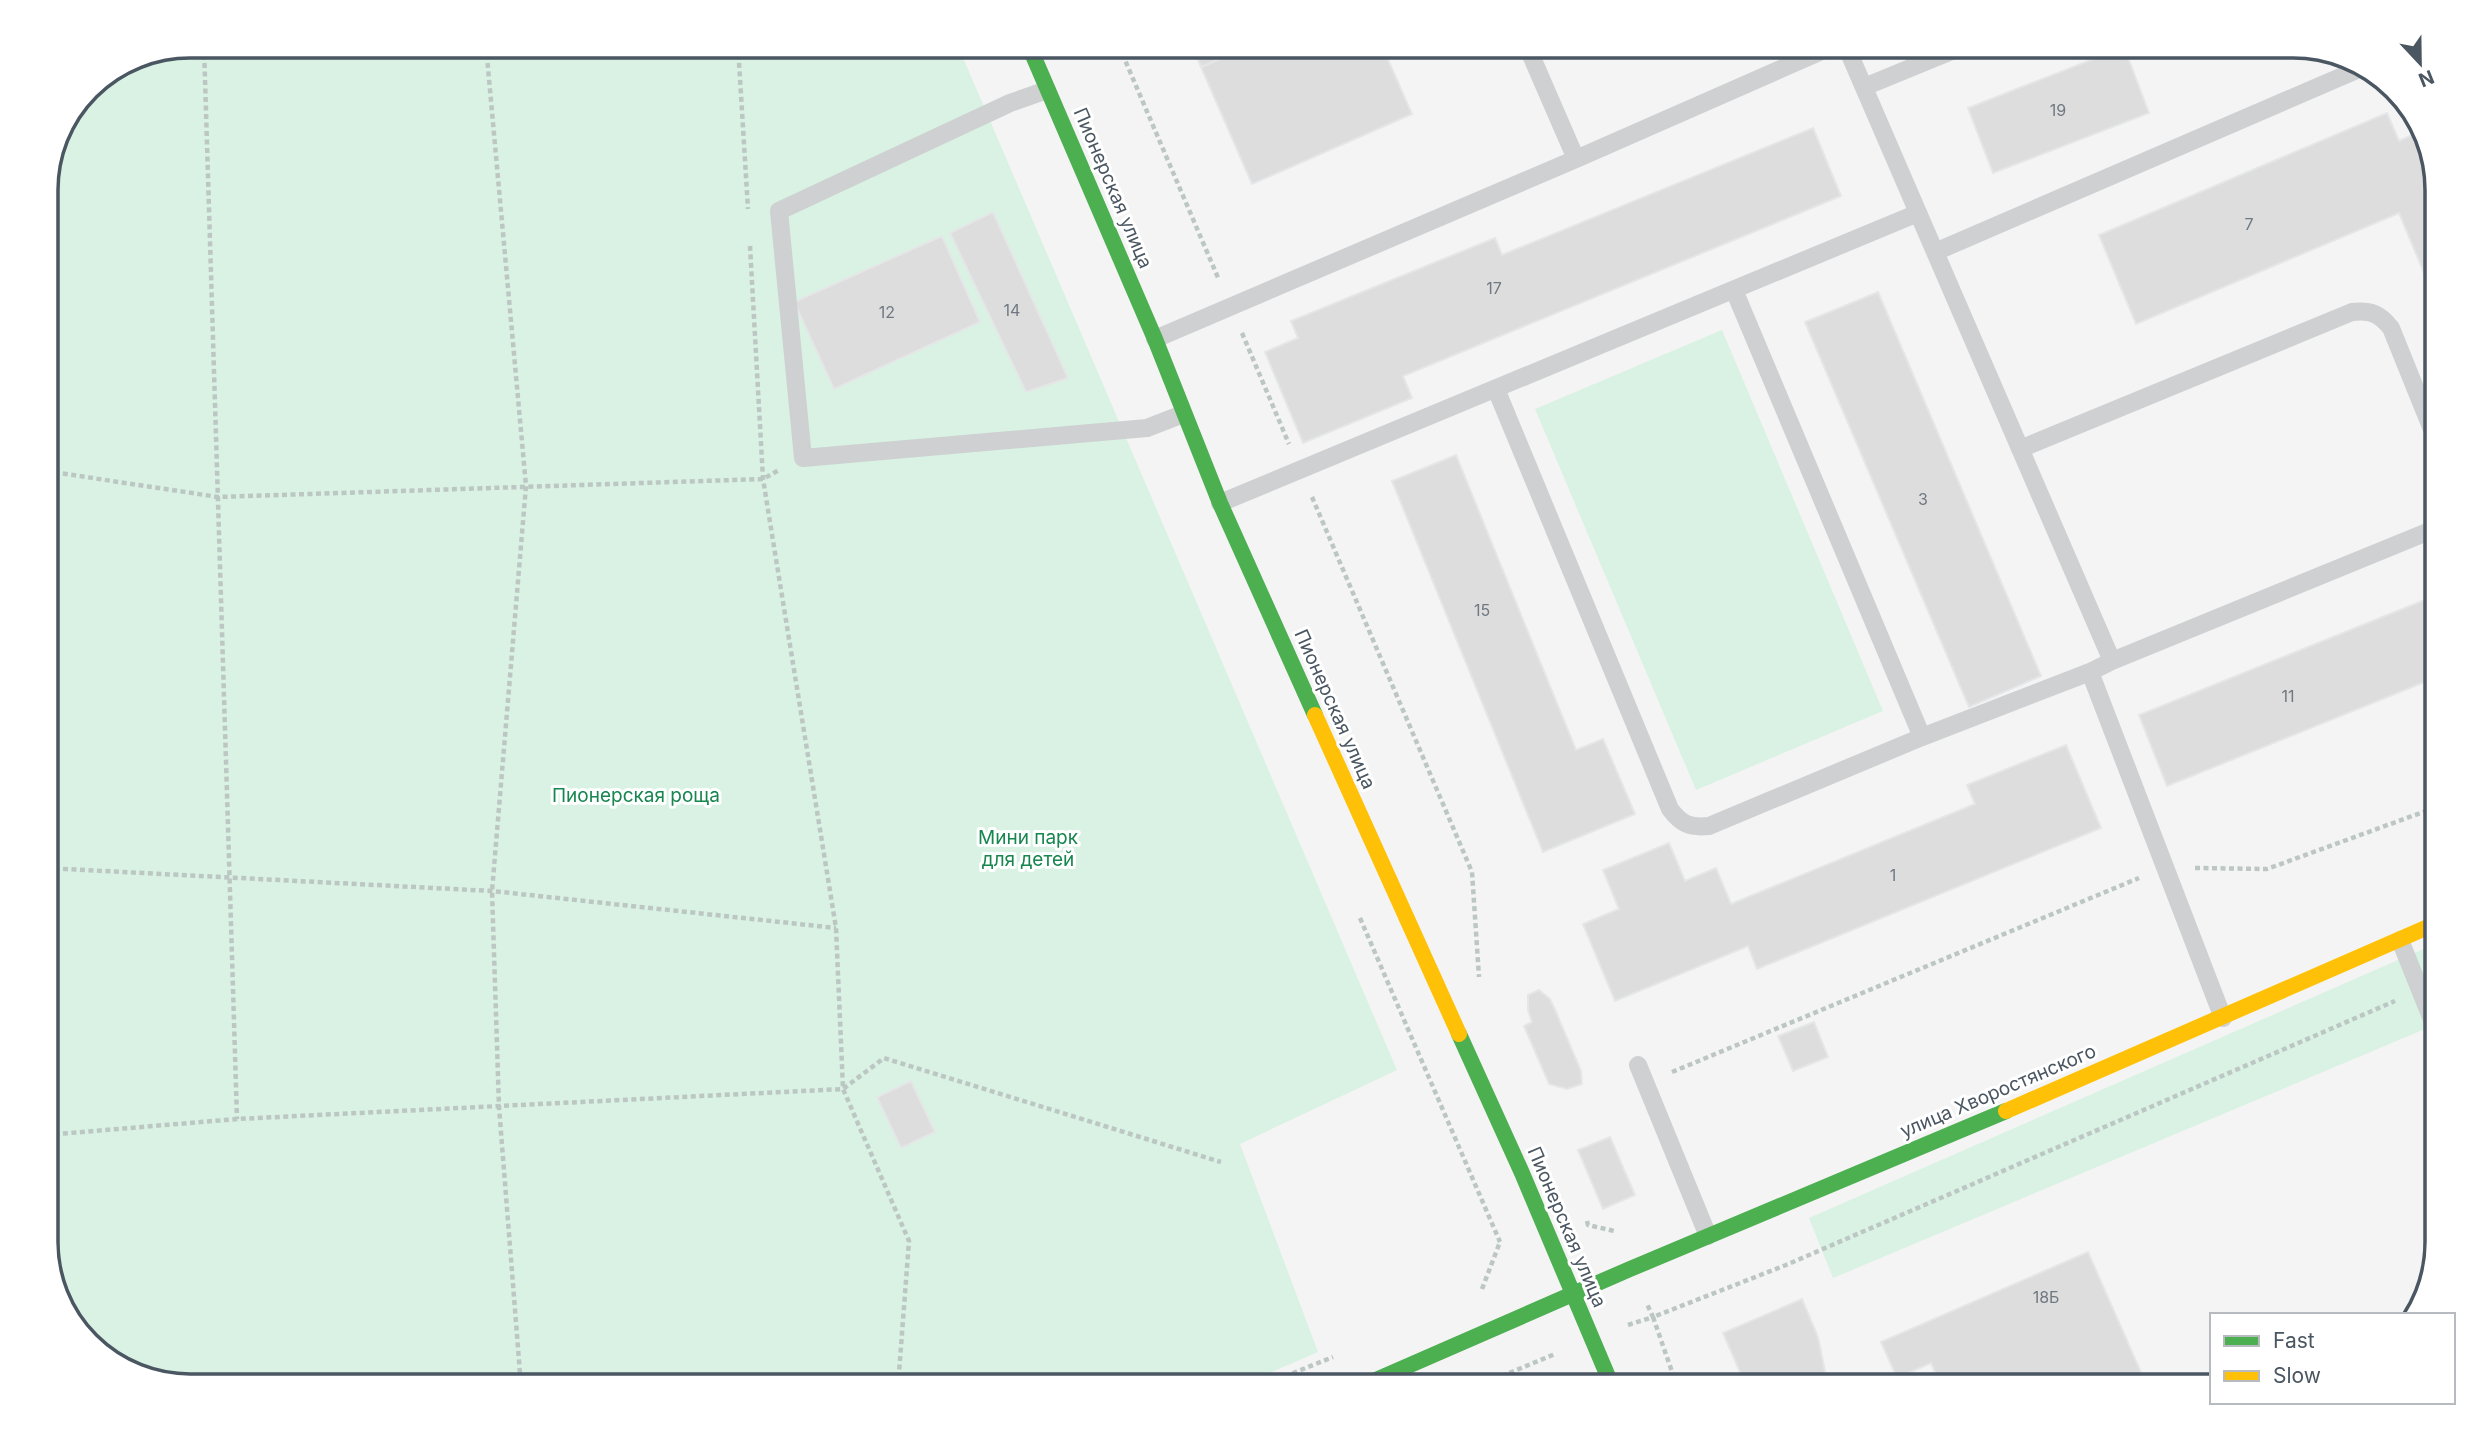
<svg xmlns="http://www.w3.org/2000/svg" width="2483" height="1432" font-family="Inter,sans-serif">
<rect width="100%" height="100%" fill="#f4f4f4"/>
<path fill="#d9f2e3" d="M 189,46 L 958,46 L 1397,1070 L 1240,1144 L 1318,1352 L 1239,1386 L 189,1386 L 118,1367 L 65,1315 L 46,1252 L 46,180 L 57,134 L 88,87 L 135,56 Z
M 1722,330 L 1883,711 L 1696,790 L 1535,409 Z
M 2437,943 L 2437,1024 L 1833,1278 L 1809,1218 Z"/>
<path fill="#ddddde" stroke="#e5e6e7" stroke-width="2" d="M 1192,46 L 1250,46 L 1201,67 Z
M 1250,46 L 1382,46 L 1412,114 L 1252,184 L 1201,67 Z
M 2124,47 L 2149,113 L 1993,173 L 1968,108 Z
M 2387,113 L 2399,141 L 2421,131 L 2437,180 L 2437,304 L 2399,213 L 2136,324 L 2099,235 Z
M 1813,128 L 1841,196 L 1403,376 L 1412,398 L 1303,443 L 1265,352 L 1298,338 L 1291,321 L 1495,238 L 1502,255 Z
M 993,212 L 1068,378 L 1026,392 L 950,233 Z
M 942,236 L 980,322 L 834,389 L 794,302 Z
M 1878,292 L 2041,676 L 1969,707 L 1805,322 Z
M 1456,455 L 1576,750 L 1603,739 L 1635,814 L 1543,852 L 1392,481 Z
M 2437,595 L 2437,677 L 2167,786 L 2139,715 Z
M 2066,745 L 2101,828 L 1757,969 L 1748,946 L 1615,1001 L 1583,924 L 1619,909 L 1603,870 L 1669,843 L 1685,881 L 1716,868 L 1731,904 L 1975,804 L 1967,785 Z
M 1539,990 L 1550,999 L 1556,1012 L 1581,1071 L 1582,1084 L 1567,1089 L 1549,1084 L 1524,1026 L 1532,1022 L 1528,1010 L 1528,995 Z
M 1814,1022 L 1828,1057 L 1793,1071 L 1778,1036 Z
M 911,1081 L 935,1132 L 901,1148 L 877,1097 Z
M 1610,1137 L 1635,1195 L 1603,1209 L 1578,1150 Z
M 2088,1252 L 2147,1386 L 1941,1386 L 1931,1363 L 1897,1378 L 1881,1342 Z
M 1802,1299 L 1818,1337 L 1828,1386 L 1746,1386 L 1723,1333 Z"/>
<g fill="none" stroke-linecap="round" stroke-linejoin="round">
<path stroke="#bcc7c4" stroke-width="4.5" stroke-dasharray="5 3.5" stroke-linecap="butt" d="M 204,46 L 237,1119
M 486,46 L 526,486 L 492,891 L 499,1107 L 521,1386
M 738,46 L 748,209
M 1119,46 L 1219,280
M 750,246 L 763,479 L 836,928 L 843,1089 L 909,1241 L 898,1386
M 1242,333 L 1289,444
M 46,471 L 218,497 L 763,479 L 779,470
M 1312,497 L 1472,872 L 1479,977
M 46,868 L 492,891 L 836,928
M 2195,868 L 2267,869 L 2437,807
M 1360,918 L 1500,1242
M 1672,1072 L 2139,878
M 46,1135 L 237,1119 L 843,1089 L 884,1058 L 1221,1162
M 1587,1221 L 1588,1225 L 1614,1231
M 1482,1289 L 1500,1242
M 1628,1325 L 1653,1317 L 1647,1304
M 1261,1386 L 1333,1357
M 1478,1386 L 1555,1354
M 1677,1386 L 1653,1317 L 1786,1265 L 2395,1001"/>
<path stroke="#ced0d2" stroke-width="18" d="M 1527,46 L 1576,159
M 1846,46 L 1935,252 L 2366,66
M 1864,87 L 1964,46
M 1047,90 L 1010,103 L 779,211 L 803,458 L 1147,428 L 1183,414
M 1935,252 L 2112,661 L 2090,672 L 2223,1018
M 1734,290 L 1922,737 L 2090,672
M 1155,339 L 1576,159 L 1833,46
M 1496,389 L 1670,809 C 1681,824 1690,828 1709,826 L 1922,737
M 2020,449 L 2352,312 C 2370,310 2379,313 2391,328 L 2437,442
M 1220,503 L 1918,213
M 2112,661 L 2437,528
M 2400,940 L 2437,1032
M 1638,1065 L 1708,1236"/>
<path stroke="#4caf50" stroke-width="16" d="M 1029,46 L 1155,339 L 1220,503 L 1315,715
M 1459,1034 L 1522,1173 L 1612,1386
M 1362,1386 L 1630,1269 L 2006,1111"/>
<path stroke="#ffc107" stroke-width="16" d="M 1315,715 L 1459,1034
M 2006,1111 L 2437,923"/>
</g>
<g text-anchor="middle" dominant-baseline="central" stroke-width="6" stroke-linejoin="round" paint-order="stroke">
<g font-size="16" fill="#707881">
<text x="2058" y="110">19</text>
<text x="2249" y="224">7</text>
<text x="1494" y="288">17</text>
<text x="1012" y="310">14</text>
<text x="887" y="312">12</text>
<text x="1923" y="499">3</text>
<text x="1482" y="610">15</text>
<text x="2288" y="696">11</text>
<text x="1893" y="875">1</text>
<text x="2046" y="1297">18Б</text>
</g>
<g font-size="19" fill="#4a5661" stroke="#fff">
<text transform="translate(1113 188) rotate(67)">Пионерская улица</text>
<text transform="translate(1335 709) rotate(66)">Пионерская улица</text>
<text transform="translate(1998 1091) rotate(-23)">улица Хворостянского</text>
<text transform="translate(1567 1227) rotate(67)">Пионерская улица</text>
</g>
<g font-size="19" fill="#17864f" stroke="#fff">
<text x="636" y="795">Пионерская роща</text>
<text x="1028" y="837">Мини парк<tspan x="1028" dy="22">для детей</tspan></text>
</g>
</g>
<path d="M0 0H2483V1432H0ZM190 58H2293A132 132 0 0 1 2425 190V1242A132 132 0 0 1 2293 1374H190A132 132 0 0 1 58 1242V190A132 132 0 0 1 190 58Z" fill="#fff" fill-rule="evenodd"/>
<path fill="none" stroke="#4a5661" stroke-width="3.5" d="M190 58H2293A132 132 0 0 1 2425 190V1242A132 132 0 0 1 2293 1374H190A132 132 0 0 1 58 1242V190A132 132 0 0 1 190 58Z"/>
<rect x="2210" y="1313" width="245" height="91" fill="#ffffff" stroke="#b7bbc0" stroke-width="2"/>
<rect x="2224" y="1336" width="35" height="10" fill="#4caf50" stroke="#b7bbc0" stroke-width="2"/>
<text x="2273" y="1348" font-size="21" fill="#4a5661">Fast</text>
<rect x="2224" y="1371" width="35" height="10" fill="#ffc107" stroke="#b7bbc0" stroke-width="2"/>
<text x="2273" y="1383" font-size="21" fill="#4a5661">Slow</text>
<g transform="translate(2420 63) rotate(158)" stroke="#ffffff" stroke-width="5" paint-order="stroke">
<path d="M0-5L12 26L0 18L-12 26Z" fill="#4a5661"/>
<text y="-10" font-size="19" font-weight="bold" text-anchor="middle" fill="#4a5661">N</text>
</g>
</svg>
